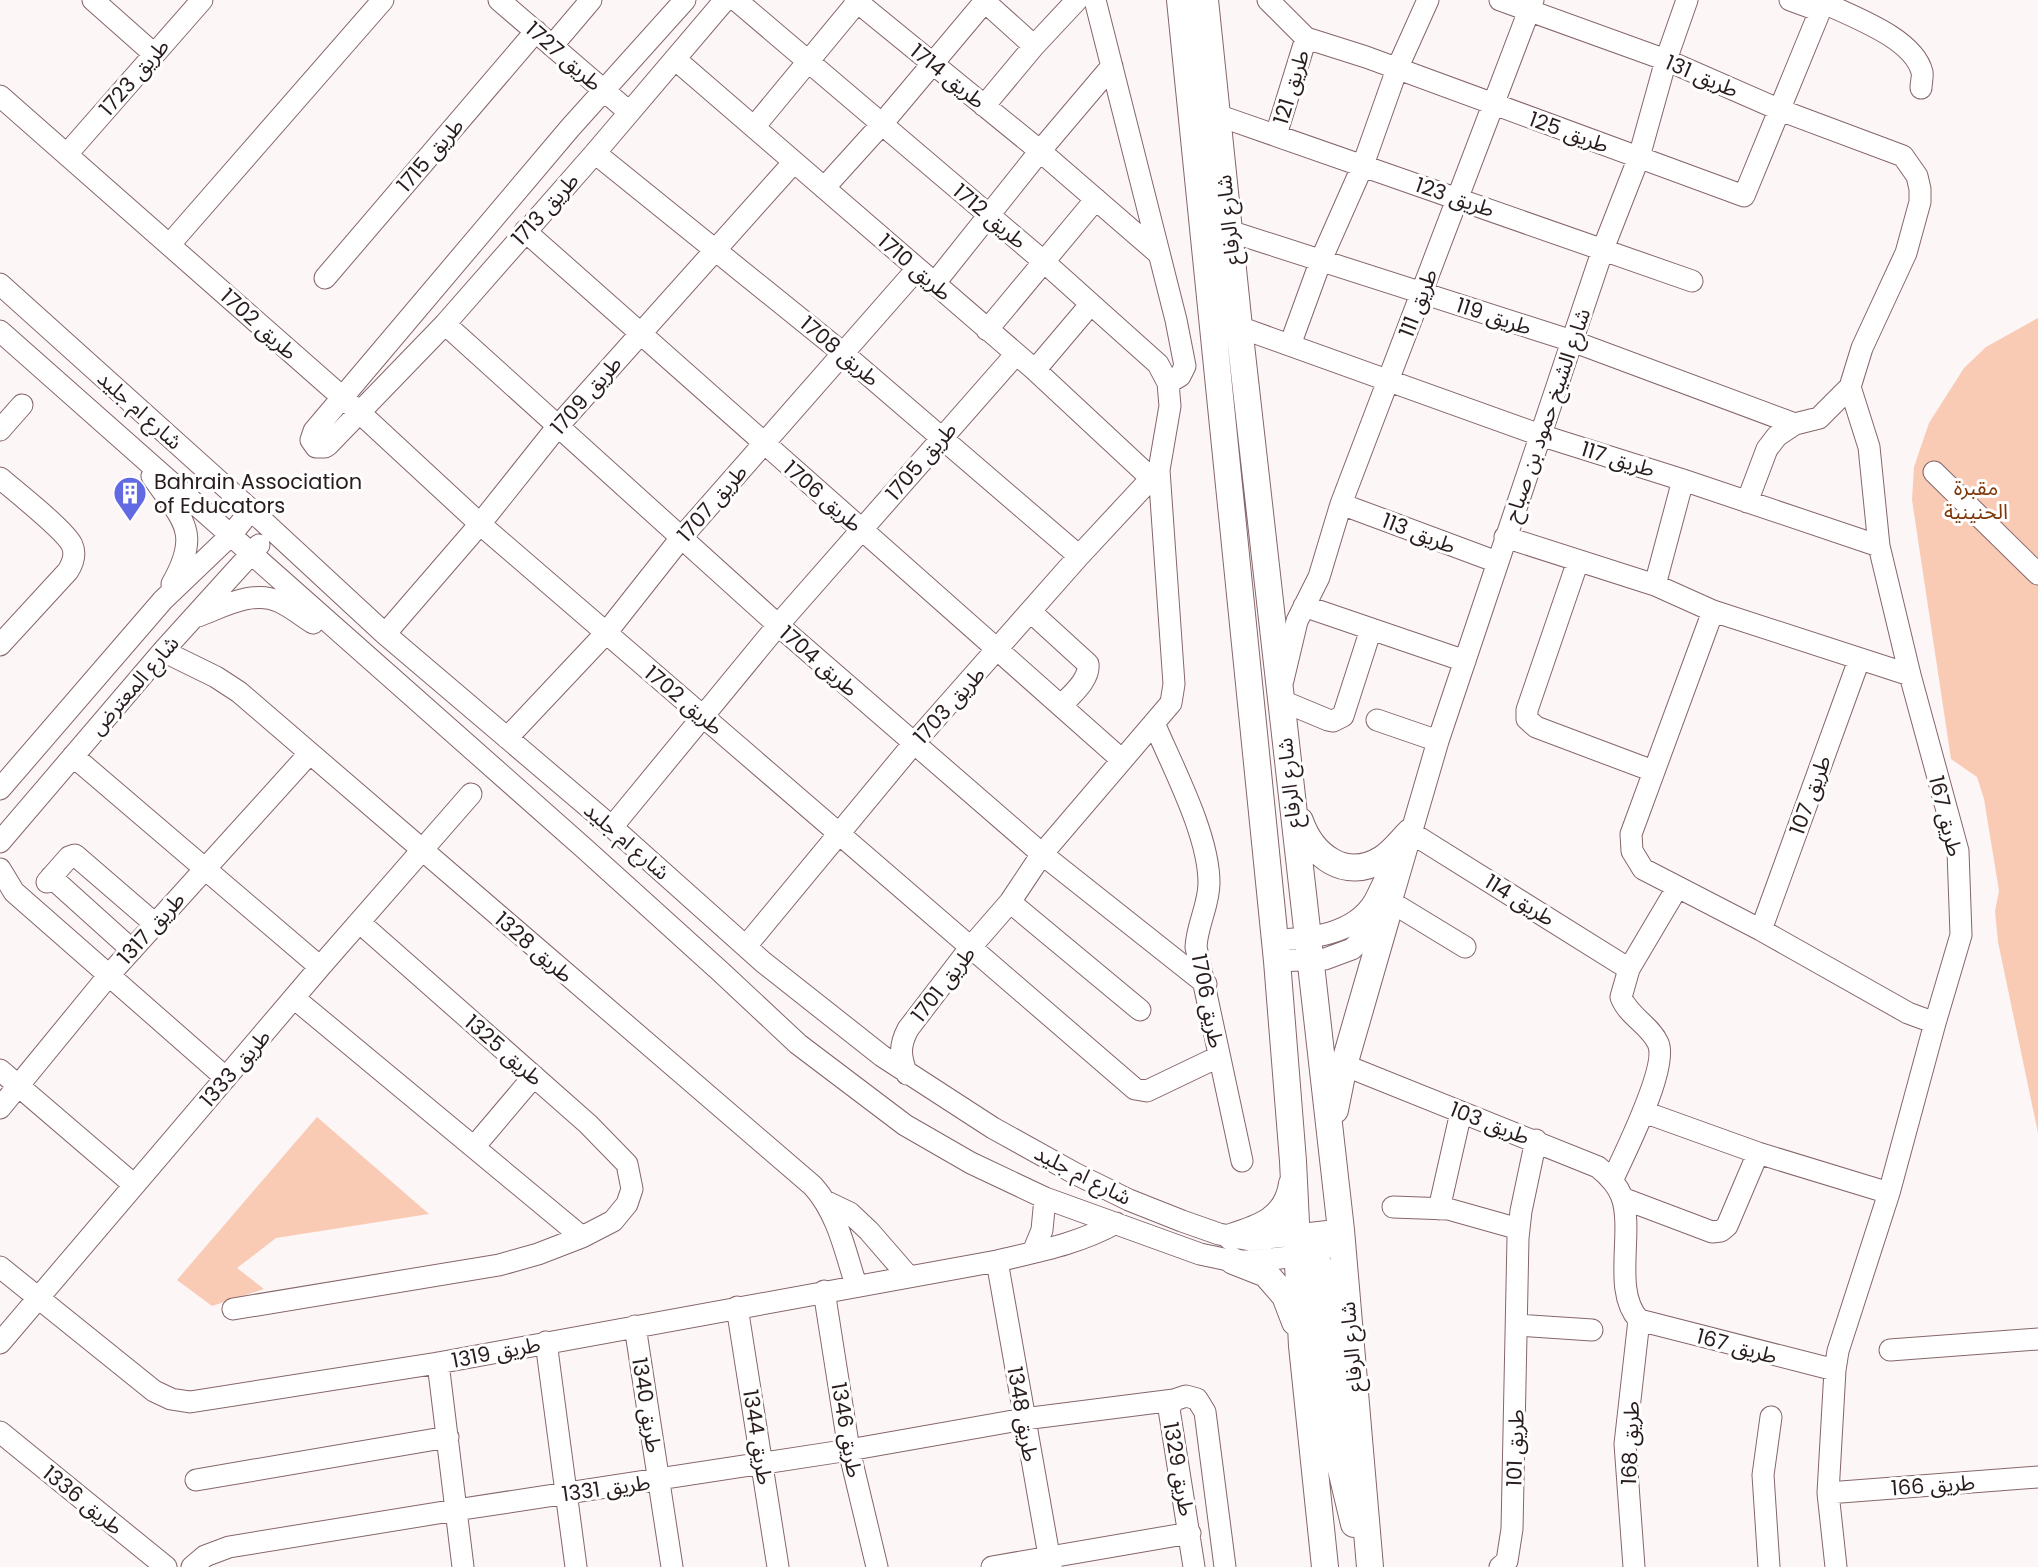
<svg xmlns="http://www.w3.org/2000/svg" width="2038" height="1567" font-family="Poppins,'Noto Sans Arabic',sans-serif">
<rect width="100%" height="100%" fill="#fdf6f7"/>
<path fill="#f9cbb5" d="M 2038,318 L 2038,1133 L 1998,942 L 1995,911 L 1999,891 L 1984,799 L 1977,777 L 1951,759 L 1912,500 L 1914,467 L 1929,423 L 1964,368 L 1986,347 Z
M 317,1117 L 429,1214 L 276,1238 L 237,1268 L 264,1289 L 212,1306 L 177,1280 Z"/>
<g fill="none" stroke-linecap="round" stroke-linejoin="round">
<defs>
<path id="minor" d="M 93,0 L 154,54
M 499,0 L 629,112
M 685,0 L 570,128 L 314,431 L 311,440 L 316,447 L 325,447 L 328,445 L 445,324 L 595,153 L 725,0
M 736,0 L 1043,261 L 1158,364 L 1168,383 L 1170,406 L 1159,470 L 1174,684 L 1171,703 L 1042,854 L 1010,902 L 970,948 L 908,1029 C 899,1046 900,1057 907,1074
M 855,0 L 1040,151 L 1159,254
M 983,0 L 1034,46
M 1095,0 L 1176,320 L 1185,366 L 1180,376 L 1168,383
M 1268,0 L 1306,38 L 1366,57 L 1744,196 L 1820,11
M 1500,0 L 1666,60 L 1780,110 L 1903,156 L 1917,176 L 1920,189 L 1920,202 L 1906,253 L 1862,348 L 1850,387 L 1819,418 L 1795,424 L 1777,436 L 1767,449 L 1747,502
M 1790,0 L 1820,11 L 1820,0
M 1820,1 C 1850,16 1913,37 1922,72 C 1923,76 1921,83 1921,88
M 552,46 L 591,0
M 675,59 L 1035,370 L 1152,479
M 0,96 L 359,412 L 480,524 L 1135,1089 L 1147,1091 L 1218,1057
M 984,106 L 1034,46 L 1077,0
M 1217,115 L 1692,281
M 754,127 L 859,0
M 1276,135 L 1306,38
M 595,153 L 844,354 L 1079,556
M 67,154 L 202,0
M 824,188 L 881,125 L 986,0
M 525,231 L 1122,760
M 1229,231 L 1572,341 L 1795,424
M 170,244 L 383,0
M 325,278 L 536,31
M 0,284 L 251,510 L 385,634 L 612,827 L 763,962 L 882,1056 L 993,1128 L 1076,1174 L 1129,1200 L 1182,1221 L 1219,1234 L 1250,1240 L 1341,1230
M 934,284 L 1040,151 L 1112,66
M 445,324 L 778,625 L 1042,854 L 1206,984
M 1239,327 L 1540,435 L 1683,480 L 1879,546
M 987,330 L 1096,199
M 0,331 L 585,849 L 721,972 L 798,1044 L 905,1125 L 971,1163 L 1045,1198 L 1200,1254 L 1233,1261 L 1253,1261 L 1298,1256 L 1342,1243
M 1290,345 L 1321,260 L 1363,165 L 1397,69 L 1428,0
M 1035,370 L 1090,305
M 1850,387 L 1869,447 L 1879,546 L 1910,675
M 0,430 L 22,405
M 1934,472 L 2038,574
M 152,476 C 182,520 202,531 172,584
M 0,478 C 15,491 65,530 72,545 C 76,554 73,563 68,571 L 0,645
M 1341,504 L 1497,562
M 1505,537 L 1655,585 L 1713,611 L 1910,675 L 1958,851 L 1961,935 L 1935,1023 L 1889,1193 L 1838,1351 L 1835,1370 L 1828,1493 L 1836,1567
M 1578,561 L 1527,710 L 1527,719 L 1536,727 L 1653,771
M 1655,585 L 1683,480
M 1304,606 L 1465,661
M 1713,611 L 1631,834 L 1632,851 L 1643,869 L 1761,930 L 1908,1013 L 1935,1023
M 1031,612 L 1088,664 C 1090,680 1071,695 1061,706
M 198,616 C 223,607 253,589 280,602 C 291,607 302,616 313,623
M 385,634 L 480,524 L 558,426 L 794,162
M 163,651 L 216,677 L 239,692 L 813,1186 C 838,1214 845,1251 856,1285
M 1283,680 L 1297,621 L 1319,577 L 1341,504 L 1533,0
M 1280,700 L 1328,720 L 1333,721 L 1343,716 L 1371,629
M 1377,720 L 1438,741
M 1154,723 C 1173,768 1209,835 1209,883 C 1209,905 1197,925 1196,947 L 1242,1161
M 507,738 L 606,633 L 681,538 L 917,269
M 73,756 L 320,967
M 0,789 L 163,600 L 231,535 L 251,510
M 612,827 L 778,625 L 1016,354
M 1410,832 L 1629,969
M 0,842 L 163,651 L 259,545
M 0,869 L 14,892 L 226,1078
M 51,877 L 132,950
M 47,882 L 69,857 L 75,855 L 155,924
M 1010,902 L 1140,1010
M 1391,902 L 1465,947
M 1761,930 L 1859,660
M 1275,940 C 1309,939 1354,935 1374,902 C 1380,891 1385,879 1391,867
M 746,946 L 914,743 L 1079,556 L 1159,470
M 1277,961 L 1325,959 L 1352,949 L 1373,930 L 1391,902 L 1438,741 L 1603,249 L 1639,157 L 1666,60 L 1687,0
M 294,998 L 582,1237
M 1344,1065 L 1598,1167 C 1608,1175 1617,1184 1622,1197 C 1634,1233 1612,1291 1639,1320
M 0,1070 L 133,1184
M 0,1108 L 109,975 L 309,754
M 1644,1112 L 1758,1153 L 1889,1193
M 474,1147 L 534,1076
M 1613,1179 C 1624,1154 1669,1067 1658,1043 C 1649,1024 1628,1016 1621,997 L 1629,969 L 1677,888
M 1622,1198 L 1712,1232 L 1721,1231 L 1727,1226 L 1758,1153
M 825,1201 L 850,1213 L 869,1231 L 908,1276
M 1393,1207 L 1448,1209 L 1519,1229
M 1439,1209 L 1461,1112
M 1033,1252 L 1042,1230 L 1045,1198
M 997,1261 L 1051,1567
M 0,1267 L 154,1391 L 171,1399 L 190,1402 L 438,1363 L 997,1261 C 1039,1251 1078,1244 1116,1223
M 824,1291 L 849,1450 L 877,1567
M 737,1307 L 778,1567
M 233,1309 L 499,1265 L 538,1254 L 582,1237 L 613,1221 L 627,1204 L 632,1189 L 627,1164 L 588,1124 L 359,922
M 1639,1320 L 1835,1370
M 1517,1325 L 1592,1330
M 635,1326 L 672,1567
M 546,1342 L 576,1567
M 0,1343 L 320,967 L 471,794
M 1890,1350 L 2038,1339
M 438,1363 L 463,1567
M 0,1432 L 166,1567
M 196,1480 L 448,1437
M 1828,1493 L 2038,1477
M 192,1567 L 205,1556 L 229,1547 L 456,1510 L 849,1450 L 1024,1419 L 1174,1400
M 992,1567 L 1190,1533
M 1194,1567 L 1169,1409 L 1174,1400 L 1186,1396 L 1197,1399 L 1205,1412 L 1225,1567
M 1500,1567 L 1507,1561 L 1512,1529 L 1518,1238 L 1521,1211 L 1536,1140
M 1634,1567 L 1625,1444 L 1639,1320
M 1769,1567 L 1763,1475 L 1771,1417"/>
<path id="major" d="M 1180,0 L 1277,961 L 1293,1161 L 1302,1346 L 1325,1567
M 1205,0 L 1239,327 L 1341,1230 L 1370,1567
M 1300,821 C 1312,855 1345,882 1382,859 C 1393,852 1401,841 1410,832
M 1335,1110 L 1344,1065 L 1391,902
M 1297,1236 L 1314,1253 L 1320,1269 L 1339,1461 L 1354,1524
M 1231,1237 C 1260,1228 1287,1219 1292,1184
M 1233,1261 L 1266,1274 L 1285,1296 L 1295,1322"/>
</defs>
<use href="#minor" stroke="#85666a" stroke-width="23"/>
<use href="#major" stroke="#85666a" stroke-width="28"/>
<use href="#minor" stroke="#fff" stroke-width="21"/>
<use href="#major" stroke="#fff" stroke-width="26"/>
</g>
<defs>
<symbol id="building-pin" viewBox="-11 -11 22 30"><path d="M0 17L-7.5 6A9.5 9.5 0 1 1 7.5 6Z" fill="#616ae3" stroke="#fff"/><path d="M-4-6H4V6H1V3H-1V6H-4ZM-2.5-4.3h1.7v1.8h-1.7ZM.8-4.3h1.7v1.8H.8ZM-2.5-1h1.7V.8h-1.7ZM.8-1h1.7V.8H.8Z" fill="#fff"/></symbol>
</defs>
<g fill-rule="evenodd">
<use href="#building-pin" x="111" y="474" width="38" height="52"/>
</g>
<g text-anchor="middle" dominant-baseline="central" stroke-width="6" stroke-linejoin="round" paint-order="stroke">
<g font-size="21" fill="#281c1d" stroke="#fff">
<text transform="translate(564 56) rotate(41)">طريق 1727</text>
<text transform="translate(948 76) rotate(39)">طريق 1714</text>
<text transform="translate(1702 76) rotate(23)">طريق 131</text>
<text transform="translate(134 77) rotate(-49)">طريق 1723</text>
<text transform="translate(1291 87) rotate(-73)">طريق 121</text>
<text transform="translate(1569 132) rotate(20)">طريق 125</text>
<text transform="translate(430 155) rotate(-49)">طريق 1715</text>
<text transform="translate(1455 197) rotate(19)">طريق 123</text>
<text transform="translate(545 209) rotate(-48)">طريق 1713</text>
<text transform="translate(990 216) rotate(40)">طريق 1712</text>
<text transform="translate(1228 220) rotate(-96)">شارع الرفاع</text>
<text transform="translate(915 267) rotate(41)">طريق 1710</text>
<text transform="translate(1418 303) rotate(-69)">طريق 111</text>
<text transform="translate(1494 316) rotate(18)">طريق 119</text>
<text transform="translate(259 324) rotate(42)">طريق 1702</text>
<text transform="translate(840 351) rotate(40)">طريق 1708</text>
<text transform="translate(586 395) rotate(-49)">طريق 1709</text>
<text transform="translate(140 410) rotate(42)">شارع ام جليد</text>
<text transform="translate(1547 415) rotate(-71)">شارع الشيخ حمود بن صباح</text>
<text transform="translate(1618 459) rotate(17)">طريق 117</text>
<text transform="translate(921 461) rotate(-49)">طريق 1705</text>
<text transform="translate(823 496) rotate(41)">طريق 1706</text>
<text transform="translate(712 503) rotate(-49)">طريق 1707</text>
<text transform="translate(1419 533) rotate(21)">طريق 113</text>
<text transform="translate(819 661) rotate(41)">طريق 1704</text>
<text transform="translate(134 685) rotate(-49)">شارع المعترض</text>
<text transform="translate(684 700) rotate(40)">طريق 1702</text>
<text transform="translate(949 705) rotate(-48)">طريق 1703</text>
<text transform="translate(1289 783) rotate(-96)">شارع الرفاع</text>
<text transform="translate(1810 795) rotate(-70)">طريق 107</text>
<text transform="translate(1946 816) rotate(76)">طريق 167</text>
<text transform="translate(627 841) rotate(41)">شارع ام جليد</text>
<text transform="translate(1520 900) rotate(32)">طريق 114</text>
<text transform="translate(151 928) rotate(-48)">طريق 1317</text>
<text transform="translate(534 947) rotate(41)">طريق 1328</text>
<text transform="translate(943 984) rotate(-52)">طريق 1701</text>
<text transform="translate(1208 1001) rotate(79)">طريق 1706</text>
<text transform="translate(504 1050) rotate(41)">طريق 1325</text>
<text transform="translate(235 1068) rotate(-49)">طريق 1333</text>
<text transform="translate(1490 1123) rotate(21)">طريق 103</text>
<text transform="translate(1083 1175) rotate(27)">شارع ام جليد</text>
<text transform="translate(1737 1346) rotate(15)">طريق 167</text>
<text transform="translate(1351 1347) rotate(-95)">شارع الرفاع</text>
<text transform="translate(496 1352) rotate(-11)">طريق 1319</text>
<text transform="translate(647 1405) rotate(81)">طريق 1340</text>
<text transform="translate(1023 1414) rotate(80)">طريق 1348</text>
<text transform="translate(847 1430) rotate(80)">طريق 1346</text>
<text transform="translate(758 1437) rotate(81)">طريق 1344</text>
<text transform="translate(1630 1443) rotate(-88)">طريق 168</text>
<text transform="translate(1515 1448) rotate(-88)">طريق 101</text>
<text transform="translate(1179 1469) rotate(80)">طريق 1329</text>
<text transform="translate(1933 1485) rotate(-4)">طريق 166</text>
<text transform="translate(606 1488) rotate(-8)">طريق 1331</text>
<text transform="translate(83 1500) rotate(39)">طريق 1336</text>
</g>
<g font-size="21" fill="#281c1d" stroke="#fff" text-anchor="start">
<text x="154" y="481">Bahrain Association<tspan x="154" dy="24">of Educators</tspan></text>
</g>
<g font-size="21" fill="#803809" stroke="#fff">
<text x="1976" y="487">مقبرة<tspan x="1976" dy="24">الحنينية</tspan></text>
</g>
</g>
</svg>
